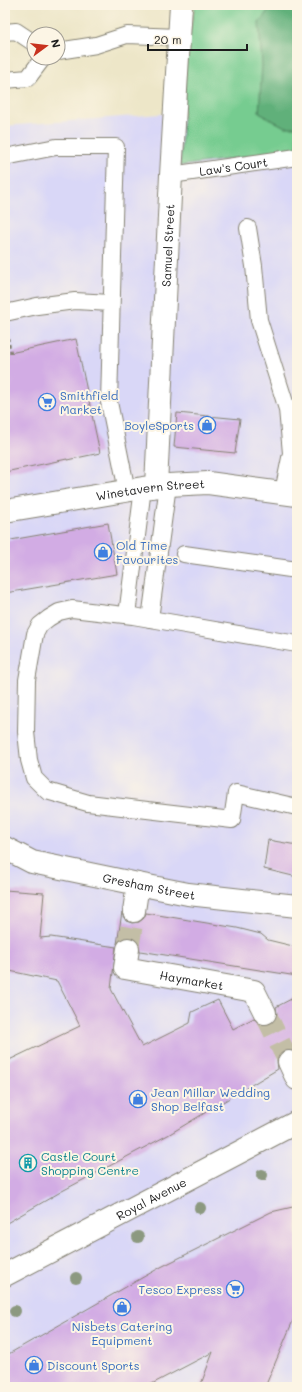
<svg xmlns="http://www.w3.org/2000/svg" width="302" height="1392" font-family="Mali,sans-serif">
<rect width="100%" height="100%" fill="#fcf5e5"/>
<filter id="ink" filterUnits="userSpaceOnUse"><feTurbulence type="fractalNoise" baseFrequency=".025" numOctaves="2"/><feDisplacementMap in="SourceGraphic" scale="8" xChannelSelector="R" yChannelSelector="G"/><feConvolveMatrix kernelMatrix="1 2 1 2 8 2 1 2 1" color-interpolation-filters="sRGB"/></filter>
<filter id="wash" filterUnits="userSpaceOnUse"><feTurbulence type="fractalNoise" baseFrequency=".012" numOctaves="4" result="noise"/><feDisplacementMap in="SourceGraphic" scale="16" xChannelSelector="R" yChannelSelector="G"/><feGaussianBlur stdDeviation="0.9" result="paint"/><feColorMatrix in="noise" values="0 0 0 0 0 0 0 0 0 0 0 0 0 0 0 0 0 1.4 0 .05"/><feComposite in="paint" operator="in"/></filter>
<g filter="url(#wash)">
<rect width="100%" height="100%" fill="#ede6c8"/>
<path fill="#d9d7f7" d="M 174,113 L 297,157 L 297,1387 L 5,1387 L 5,126 Z"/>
<path fill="#76cc90" stroke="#497456" d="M 195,5 L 297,5 L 297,150 L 180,166 L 187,46 Z"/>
<path fill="#60b07a" stroke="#3e664b" d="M 272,5 L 297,5 L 297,127 L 285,127 L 259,113 L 262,65 L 259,23 Z"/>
<g id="blocks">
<path fill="#d2ace4" d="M 76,339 L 100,453 L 67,460 L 67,459 L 5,472 L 5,354 Z
M 177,413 L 240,419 L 235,453 L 174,447 Z
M 108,523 L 117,574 L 5,593 L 5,541 Z
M 268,840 L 297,845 L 297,877 L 264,869 Z
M 5,890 L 44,893 L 40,938 L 51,937 L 116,947 L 111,989 L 142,1047 L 190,1023 L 192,1012 L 218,1000 L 233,1029 L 254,1018 L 258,1023 L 264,1025 L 271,1024 L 276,1020 L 277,1014 L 276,1007 L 297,996 L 297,1053 L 290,1050 L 284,1051 L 279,1055 L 277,1061 L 278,1069 L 168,1135 L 64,1190 L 5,1224 L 5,1062 L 80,1026 L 57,981 L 5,970 Z
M 122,912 L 123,916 L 126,921 L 132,923 L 139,922 L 144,918 L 146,913 L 237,928 L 261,934 L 268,940 L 297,947 L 297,976 L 140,951 L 139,944 L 136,939 L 130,937 L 123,938 L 119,941 L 117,944 Z
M 297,1206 L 297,1311 L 265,1387 L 200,1387 L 213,1352 L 146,1387 L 5,1387 L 5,1356 L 161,1267 L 271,1212 Z"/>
</g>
</g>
<g filter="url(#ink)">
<use href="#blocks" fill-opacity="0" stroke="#848172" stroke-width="1"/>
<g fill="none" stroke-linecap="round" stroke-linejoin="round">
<path stroke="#c3bea6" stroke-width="22" stroke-dasharray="22 11" stroke-linecap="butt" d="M 128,949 L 134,911
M 265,1013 L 289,1062"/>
<defs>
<g id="lane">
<path d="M 5,32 L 16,31 L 34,43"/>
<path d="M 58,51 L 96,45 L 127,35 L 179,37"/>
<path d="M 5,80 L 28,78 L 43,58"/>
<path d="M 5,157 L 56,147 L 116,147 L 109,402 L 127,491"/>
<path id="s1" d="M 171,175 L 297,157"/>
<path d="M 248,228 L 254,266 L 259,320 L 287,409 L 291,453 L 283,492"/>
<path d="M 5,313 L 37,306 L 75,301 L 111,303"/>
<path d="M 184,554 L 297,570"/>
<path d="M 127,615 L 143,488"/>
<path d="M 150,619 L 168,485"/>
<path d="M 297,644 L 133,616 L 72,609 L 59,612 L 49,618 L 40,625 L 35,634 L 27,680 L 26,732 L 29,760 L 34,778 L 47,791 L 88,803 L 232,820 L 236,793 L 297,807"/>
</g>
<g id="street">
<path id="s2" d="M 156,486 L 171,175 L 181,5"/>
<path id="s3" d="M 5,511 L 143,488 L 168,485 L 208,483 L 297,495"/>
<path id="s4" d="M 5,848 L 32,862 L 138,884 L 188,894 L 297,906"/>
<path d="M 134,911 L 138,884"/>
<path id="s5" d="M 128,949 L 125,968 L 254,991 L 265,1013"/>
<path d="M 289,1062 L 297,1079"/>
<path id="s6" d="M 5,1275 L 297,1122"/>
</g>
</defs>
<use href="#lane" stroke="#848172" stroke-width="18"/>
<use href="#street" stroke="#848172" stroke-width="24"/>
<path stroke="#848172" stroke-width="2.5" stroke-dasharray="3 3" stroke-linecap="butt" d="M 8,338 L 11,353"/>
<use href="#lane" stroke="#fff" stroke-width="16"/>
<use href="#street" stroke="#fff" stroke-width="22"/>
</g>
<g fill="#8c9980">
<circle cx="262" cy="1175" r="6"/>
<circle cx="200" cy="1208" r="6"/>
<circle cx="138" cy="1237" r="6"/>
<circle cx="76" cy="1278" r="6"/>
<circle cx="15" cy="1311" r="6"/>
</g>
</g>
<defs>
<symbol id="supermarket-ring" viewBox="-11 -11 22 22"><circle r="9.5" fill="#fcf5e5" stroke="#3f7fe0" stroke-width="1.5"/><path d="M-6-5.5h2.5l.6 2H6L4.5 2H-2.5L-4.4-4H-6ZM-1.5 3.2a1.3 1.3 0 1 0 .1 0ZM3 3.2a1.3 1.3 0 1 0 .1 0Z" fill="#3f7fe0"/></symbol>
<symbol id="shop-ring" viewBox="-11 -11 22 22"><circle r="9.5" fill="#fcf5e5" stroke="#3f7fe0" stroke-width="1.5"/><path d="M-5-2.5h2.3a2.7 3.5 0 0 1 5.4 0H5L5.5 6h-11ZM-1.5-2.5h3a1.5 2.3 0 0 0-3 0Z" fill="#3f7fe0"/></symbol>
<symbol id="building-ring" viewBox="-11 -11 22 22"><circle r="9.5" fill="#fcf5e5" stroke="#0f9aa8" stroke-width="1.5"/><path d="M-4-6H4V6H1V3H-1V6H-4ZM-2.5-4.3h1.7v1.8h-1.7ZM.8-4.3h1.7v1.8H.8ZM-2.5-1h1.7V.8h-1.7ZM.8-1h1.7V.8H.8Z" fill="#0f9aa8"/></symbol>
</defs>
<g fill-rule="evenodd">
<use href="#supermarket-ring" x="37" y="392" width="20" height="20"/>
<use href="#shop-ring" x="197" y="415" width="20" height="20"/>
<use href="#shop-ring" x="93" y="542" width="20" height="20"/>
<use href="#shop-ring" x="128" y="1089" width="20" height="20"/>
<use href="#building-ring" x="18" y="1153" width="20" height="20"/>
<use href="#supermarket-ring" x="225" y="1279" width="20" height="20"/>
<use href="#shop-ring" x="112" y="1297" width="20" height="20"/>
<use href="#shop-ring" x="24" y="1355" width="20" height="20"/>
</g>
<g text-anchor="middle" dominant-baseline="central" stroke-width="4" stroke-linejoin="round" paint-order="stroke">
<g font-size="12" fill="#1c1c1c" stroke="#fcf5e5">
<text stroke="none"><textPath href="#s1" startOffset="63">Law's Court</textPath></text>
<text stroke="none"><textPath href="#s2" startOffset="241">Samuel Street</textPath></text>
<text stroke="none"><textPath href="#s3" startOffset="147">Winetavern Street</textPath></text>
<text stroke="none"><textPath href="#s4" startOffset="150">Gresham Street</textPath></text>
<text stroke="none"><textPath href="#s5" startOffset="87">Haymarket</textPath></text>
<text stroke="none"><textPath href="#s6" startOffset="165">Royal Avenue</textPath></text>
</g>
<g font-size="12" fill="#366cbe" stroke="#fcf5e5" text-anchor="start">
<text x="60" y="395">Smithfield<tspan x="60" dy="14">Market</tspan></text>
<text x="194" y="425" text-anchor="end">BoyleSports</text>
<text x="116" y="545">Old Time<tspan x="116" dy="14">Favourites</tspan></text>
<text x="151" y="1092">Jean Millar Wedding<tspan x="151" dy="14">Shop Belfast</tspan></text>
<text x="222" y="1289" text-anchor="end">Tesco Express</text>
<text x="122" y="1326" text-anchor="middle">Nisbets Catering<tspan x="122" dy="14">Equipment</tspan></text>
<text x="47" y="1365">Discount Sports</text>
</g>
<g font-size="12" fill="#0d838f" stroke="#fcf5e5" text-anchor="start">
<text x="41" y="1156">Castle Court<tspan x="41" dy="14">Shopping Centre</tspan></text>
</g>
</g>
<rect width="302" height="1392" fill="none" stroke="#fcf5e5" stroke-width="20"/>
<g transform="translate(46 46) rotate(75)"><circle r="19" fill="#fcf5e5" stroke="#a29e95"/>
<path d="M0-3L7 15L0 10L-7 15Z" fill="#c8321e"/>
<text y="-6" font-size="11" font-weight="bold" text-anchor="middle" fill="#1c1c1c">N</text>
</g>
<path d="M148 44v6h99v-6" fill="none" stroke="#1c1c1c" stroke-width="2"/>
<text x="154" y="44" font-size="12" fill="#1c1c1c" stroke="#fcf5e5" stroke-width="3" paint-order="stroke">20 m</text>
</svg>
